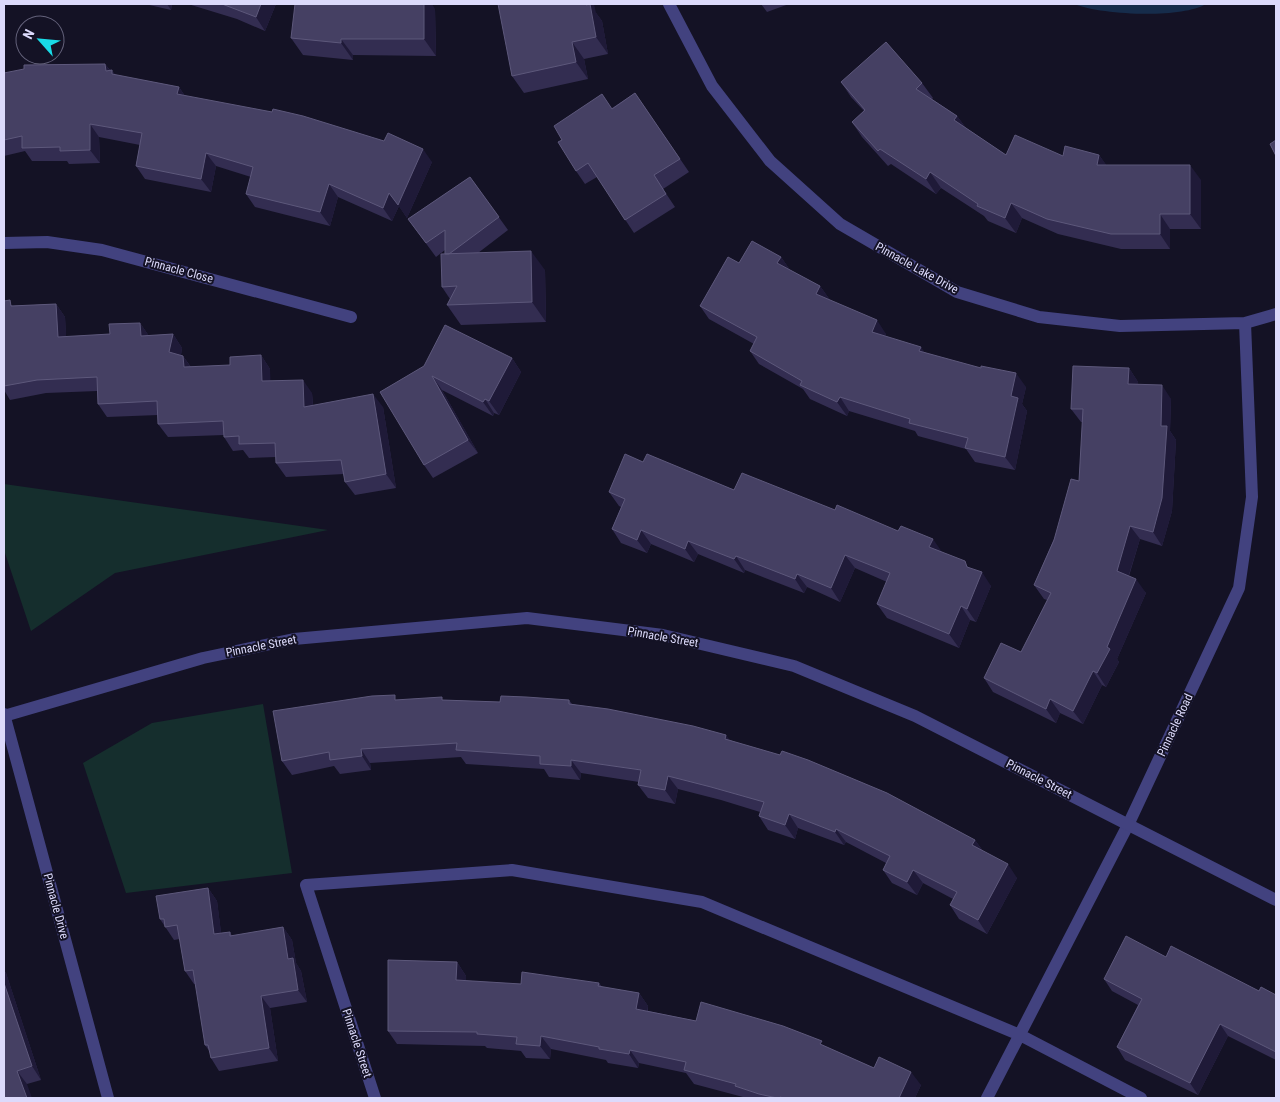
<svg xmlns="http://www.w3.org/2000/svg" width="1280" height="1102" font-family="'Roboto Condensed',sans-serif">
<rect width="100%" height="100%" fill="#141225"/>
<path fill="#152e2d" d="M 4,484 L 328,530 L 115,573 L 31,631 L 4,550 Z
M 263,704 L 292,873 L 126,893 L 83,763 L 152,723 Z"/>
<path fill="#162c4b" d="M 1074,4 L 1206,4 C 1181,19 1101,15 1074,4 Z"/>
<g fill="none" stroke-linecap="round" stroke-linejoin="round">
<path stroke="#42427f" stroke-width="12" d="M 669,4 L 712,86 L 770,161 L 840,224 L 957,292 L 1039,317 L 1120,326 L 1245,323 L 1276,314
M 4,243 L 47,242 L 102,250 L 351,317
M 375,1098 L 306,885 L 512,870 L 702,902 L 1020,1035 L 1141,1098
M 987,1098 L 1129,823 L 1239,588 L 1252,497 L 1245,323"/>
<path stroke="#42427f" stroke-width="12" d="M 4,714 L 108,1098
M 4,716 L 203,658 L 294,639 L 527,618 L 663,635 L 794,666 L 915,716 L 1276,900"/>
</g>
<path fill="#332d51" d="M 145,4 L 172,4 L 171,10 Z
M 188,4 L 276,4 L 265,31 L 237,19 Z
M 761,4 L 789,4 L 767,12 Z
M 435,9 L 436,56 L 353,55 L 353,60 L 303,55 L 291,38 Z
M 596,13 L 602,21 L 608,54 L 584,59 L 588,79 L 524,93 L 512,76 Z
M 105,64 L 110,70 L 112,70 L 115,75 L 179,87 L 185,96 L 432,162 L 407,218 L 399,206 L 392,221 L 338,197 L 330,226 L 255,207 L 246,194 L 251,177 L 216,166 L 211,192 L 145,179 L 136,166 L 140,145 L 99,137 L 100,163 L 69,164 L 67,161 L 32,161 L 25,151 L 4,156 L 4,73 Z
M 841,82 L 922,83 L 933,98 L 932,99 L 957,116 L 966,128 L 1006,155 L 1063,156 L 1099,155 L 1106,165 L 1201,180 L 1201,229 L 1170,229 L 1170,249 L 1121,249 L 1058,234 L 1022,218 L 1016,233 L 988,221 L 984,216 L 941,188 L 936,194 L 891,164 L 888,166 L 862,137 L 852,122 L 864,111 L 851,97 Z
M 635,93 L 689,172 L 663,189 L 675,207 L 634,233 L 597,177 L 585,184 L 576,171 L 612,108 Z
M 470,177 L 508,230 L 478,253 L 545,270 L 546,322 L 461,325 L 447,305 L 450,299 L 442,287 L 445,250 L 436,257 L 408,219 Z
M 781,257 L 790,270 L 820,286 L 830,300 L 886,334 L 885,336 L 924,352 L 1026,387 L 1022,404 L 1027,411 L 1015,470 L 975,462 L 966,449 L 918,436 L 915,431 L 849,411 L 847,416 L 810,399 L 803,389 L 759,364 L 750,351 L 754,344 L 709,319 L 700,306 Z
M 4,301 L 13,306 L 56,304 L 65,317 L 66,337 L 110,334 L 140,323 L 149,336 L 173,334 L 182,348 L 181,355 L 183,356 L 191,367 L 230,365 L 261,355 L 270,369 L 270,381 L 312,393 L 313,405 L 383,407 L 396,488 L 355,495 L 345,482 L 344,474 L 286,477 L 276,463 L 276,457 L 249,458 L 243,450 L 233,451 L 224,437 L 224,435 L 168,437 L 158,424 L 158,415 L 107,417 L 98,404 L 97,391 L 46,393 L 10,400 L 4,390 Z
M 512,358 L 521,372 L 499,415 L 494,413 L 493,416 L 442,390 L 478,453 L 433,478 L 424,465 L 424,366 Z
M 1129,368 L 1138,382 L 1138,384 L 1171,399 L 1170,431 L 1176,440 L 1172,511 L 1162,546 L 1140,539 L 1129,576 L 1146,593 L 1117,659 L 1119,662 L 1106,687 L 1102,685 L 1083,724 L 1060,713 L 1056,723 L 993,692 L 984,678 L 1021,652 L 1047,600 L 1044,599 L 1034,585 L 1079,481 L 1083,422 L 1081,422 L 1071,409 Z
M 643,462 L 942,552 L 970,568 L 991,586 L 976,622 L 970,620 L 959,648 L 887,618 L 877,604 L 887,582 L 855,568 L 840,602 L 807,587 L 804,593 L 745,570 L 744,573 L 698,554 L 694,562 L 651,544 L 647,553 L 621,543 L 612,529 L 621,507 L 619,506 L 609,492 Z
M 398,700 L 443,700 L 500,702 L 569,700 L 572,704 L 730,740 L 975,840 L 983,851 L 1017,878 L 987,934 L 959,919 L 950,905 L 953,899 L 923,883 L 917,895 L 892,883 L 883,870 L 886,863 L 846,842 L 844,845 L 798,828 L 795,839 L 768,830 L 759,816 L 760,812 L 721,800 L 678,789 L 675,804 L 648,798 L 638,785 L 639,782 L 581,773 L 580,780 L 549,777 L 544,769 L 466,764 L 461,757 L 370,763 L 371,770 L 340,774 L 334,766 L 292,775 L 282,761 Z
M 208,888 L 217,901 L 221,933 L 230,932 L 232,936 L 283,927 L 292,940 L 296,963 L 301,971 L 307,1002 L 270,1008 L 278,1061 L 219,1071 L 211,1058 L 210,1052 L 205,1045 L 196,984 L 194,984 L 185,971 L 180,939 L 174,940 L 160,919 Z
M 1166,957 L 1259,991 L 1276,995 L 1276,1060 L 1228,1036 L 1198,1095 L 1125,1060 L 1117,1047 L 1138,1005 L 1112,991 L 1104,979 Z
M 457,962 L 466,976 L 466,981 L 521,984 L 599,983 L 602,987 L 639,993 L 648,1006 L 648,1011 L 825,1047 L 874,1068 L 921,1085 L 915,1098 L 744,1098 L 743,1097 L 694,1084 L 686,1073 L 639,1063 L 638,1068 L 608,1063 L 606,1060 L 551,1049 L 550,1059 L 526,1058 L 521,1051 L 487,1048 L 485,1046 L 397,1044 L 388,1031 Z
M 4,971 L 6,973 L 41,1080 L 27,1084 L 4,1098 Z"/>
<path fill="#1f1a38" d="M 167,4 L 172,4 L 171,10 Z
M 261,4 L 276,4 L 265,31 L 256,17 Z
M 424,4 L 432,4 L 435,9 L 436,56 L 424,39 Z
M 585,4 L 594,4 L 596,13 L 602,21 L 608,54 L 596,37 Z
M 341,39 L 353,55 L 353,60 L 341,43 Z
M 572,42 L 584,59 L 588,79 L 576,62 Z
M 105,64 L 112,73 L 112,70 L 122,84 L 106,71 Z
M 179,87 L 188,101 L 177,94 Z
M 957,116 L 968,131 L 954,120 Z
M 90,124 L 99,137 L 100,163 L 90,150 Z
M 423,149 L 432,162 L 407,218 L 398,205 Z
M 206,153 L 216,166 L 211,192 L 201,179 Z
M 1099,155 L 1110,170 L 1097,165 Z
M 1190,165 L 1201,180 L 1201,229 L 1190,214 Z
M 930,172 L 941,188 L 936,194 L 926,179 Z
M 329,184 L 338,197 L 330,226 L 320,212 Z
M 389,193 L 399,206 L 392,221 L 383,208 Z
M 1011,203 L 1022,218 L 1016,233 L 1005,218 Z
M 1160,214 L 1170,229 L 1170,249 L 1160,234 Z
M 531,251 L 545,270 L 546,322 L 532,302 Z
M 781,257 L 790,270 L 777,263 Z
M 820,286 L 830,300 L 816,294 Z
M 56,304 L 65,317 L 67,350 L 58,337 Z
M 877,320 L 886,334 L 881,345 L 872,332 Z
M 140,323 L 149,336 L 141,336 Z
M 173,334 L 182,348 L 179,366 L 169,352 Z
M 921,347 L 930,360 L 919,351 Z
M 261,355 L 270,369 L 271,395 L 262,381 Z
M 183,356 L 192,369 L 184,367 Z
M 512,358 L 521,372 L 499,415 L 489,401 Z
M 1129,368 L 1138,382 L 1138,397 L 1128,384 Z
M 1016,373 L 1026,387 L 1022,404 L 1027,411 L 1015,470 L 1005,457 L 1011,396 Z
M 432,376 L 442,390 L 478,453 L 468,440 Z
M 303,380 L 312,393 L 314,421 L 304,407 Z
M 1162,385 L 1171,399 L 1170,431 L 1176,440 L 1172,511 L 1162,546 L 1153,532 L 1161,426 Z
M 373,394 L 383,407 L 396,488 L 386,474 Z
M 840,397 L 849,411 L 847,416 L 837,402 Z
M 485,399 L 494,413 L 493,416 L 483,402 Z
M 1130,526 L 1140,539 L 1126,584 L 1117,571 Z
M 641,530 L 651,544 L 647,553 L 637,540 Z
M 933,539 L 942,552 L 929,547 Z
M 688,541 L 698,554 L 694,562 L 685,549 Z
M 845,555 L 855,568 L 840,602 L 831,588 Z
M 736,556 L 745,570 L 744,573 L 734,559 Z
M 982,572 L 991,586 L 976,622 L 967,609 Z
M 797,574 L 807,587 L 804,593 L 795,579 Z
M 1136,579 L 1146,593 L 1117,659 L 1119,662 L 1106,687 L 1097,673 L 1107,647 Z
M 961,606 L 970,620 L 959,648 L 949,634 Z
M 1093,671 L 1102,685 L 1083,724 L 1073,711 Z
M 1050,699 L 1060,713 L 1056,723 L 1046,709 Z
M 726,735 L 736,748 L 725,739 Z
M 361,749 L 370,763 L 371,770 L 362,756 Z
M 571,760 L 581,773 L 580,780 L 571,766 Z
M 668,776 L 678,789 L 675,804 L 665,790 Z
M 789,814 L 798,828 L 795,839 L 785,825 Z
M 836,829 L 846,842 L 844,845 L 835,832 Z
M 975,840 L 984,853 L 972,845 Z
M 1008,864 L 1017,878 L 987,934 L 978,920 Z
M 913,870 L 923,883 L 917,895 L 907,882 Z
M 208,888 L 217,901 L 223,947 L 214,934 Z
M 283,927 L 292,940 L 296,963 L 301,971 L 307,1002 L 298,990 L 288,959 Z
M 457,962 L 466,976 L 466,993 L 456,980 Z
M 4,971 L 6,973 L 41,1080 L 32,1066 L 4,983 Z
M 639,993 L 648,1006 L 646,1022 L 636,1009 Z
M 261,996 L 270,1008 L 278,1061 L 269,1048 Z
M 1220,1024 L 1228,1036 L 1198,1095 L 1190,1083 Z
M 541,1036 L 551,1049 L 550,1059 L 540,1046 Z
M 630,1050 L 639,1063 L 638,1068 L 629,1054 Z
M 17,1071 L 27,1084 L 32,1098 L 27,1098 Z
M 911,1072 L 921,1085 L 915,1098 L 899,1098 Z"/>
<path fill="#454063" stroke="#5d587b" d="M 222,4 L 261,4 L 256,17 Z
M 295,4 L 424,4 L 424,39 L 341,39 L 341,43 L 291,38 Z
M 498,4 L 585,4 L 586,5 L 590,4 L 596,37 L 572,42 L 576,62 L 512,76 Z
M 886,42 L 922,83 L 916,89 L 957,116 L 954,120 L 1006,155 L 1015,135 L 1063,156 L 1065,146 L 1099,155 L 1097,165 L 1190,165 L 1190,214 L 1160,214 L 1160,234 L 1111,234 L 1047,219 L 1011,203 L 1005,218 L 977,206 L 978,204 L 930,172 L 926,179 L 880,149 L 878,151 L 852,122 L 865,110 L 841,82 Z
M 105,64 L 106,71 L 112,70 L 112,74 L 179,87 L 177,94 L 272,112 L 273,109 L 303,116 L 384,141 L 388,133 L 423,149 L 398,205 L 389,193 L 383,208 L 329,184 L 320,212 L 246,194 L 253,167 L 206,153 L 201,179 L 136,166 L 142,133 L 90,124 L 90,150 L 60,151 L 60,147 L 22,148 L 22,136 L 4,140 L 4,73 L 24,69 L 24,65 Z
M 635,93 L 680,159 L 654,175 L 666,194 L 625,220 L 588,163 L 576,171 L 558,142 L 562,140 L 554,126 L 602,94 L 612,109 Z
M 1276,140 L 1276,156 L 1270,144 Z
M 470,177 L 499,217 L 449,254 L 445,254 L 445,230 L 426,243 L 408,219 Z
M 752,241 L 781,257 L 777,263 L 820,286 L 816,294 L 877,320 L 872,332 L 921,347 L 919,351 L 981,368 L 981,366 L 1016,373 L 1011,396 L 1018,398 L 1005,457 L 965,448 L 968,438 L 909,423 L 910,419 L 840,397 L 837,402 L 800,385 L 802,381 L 750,351 L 757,337 L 700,306 L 728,257 L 739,263 Z
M 531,251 L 532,302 L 447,305 L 457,286 L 442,287 L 441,254 Z
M 10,300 L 11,306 L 56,304 L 58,337 L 110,334 L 109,324 L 140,323 L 141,336 L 173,334 L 169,352 L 183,356 L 184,367 L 230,365 L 230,357 L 261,355 L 262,381 L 303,380 L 304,407 L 373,394 L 386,474 L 345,482 L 341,460 L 276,463 L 275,443 L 239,444 L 239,436 L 224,437 L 223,421 L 158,424 L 157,401 L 98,404 L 97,377 L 37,380 L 4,386 L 4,301 Z
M 445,325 L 512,358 L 489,401 L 485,399 L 483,402 L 432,376 L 468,440 L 424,465 L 380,392 L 424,366 Z
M 1073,366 L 1129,368 L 1128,384 L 1162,385 L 1161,426 L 1167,426 L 1162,498 L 1153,532 L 1130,526 L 1117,571 L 1136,579 L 1107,647 L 1110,649 L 1097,673 L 1093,671 L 1073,711 L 1050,699 L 1046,709 L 984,678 L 1001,643 L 1021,652 L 1051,593 L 1034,585 L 1054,540 L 1071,479 L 1079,481 L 1083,409 L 1071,409 Z
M 625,454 L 643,462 L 647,454 L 734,490 L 742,473 L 835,510 L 837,505 L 898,531 L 901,526 L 933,539 L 929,547 L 965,561 L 967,567 L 982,572 L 967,609 L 961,606 L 949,634 L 877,604 L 890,573 L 845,555 L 831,588 L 797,574 L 795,579 L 736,556 L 734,559 L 688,541 L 685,549 L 641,530 L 637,540 L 612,529 L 625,499 L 609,492 Z
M 395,695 L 395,700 L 442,697 L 442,700 L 500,702 L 501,696 L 526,697 L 569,700 L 569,704 L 608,709 L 693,726 L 726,735 L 725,739 L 780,755 L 782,751 L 808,760 L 887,793 L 975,840 L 972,845 L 1008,864 L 978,920 L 950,905 L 957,892 L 913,870 L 907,882 L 883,870 L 890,856 L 836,829 L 835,832 L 789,814 L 785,825 L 759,816 L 764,802 L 711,787 L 668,776 L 665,790 L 638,785 L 641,770 L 571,760 L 571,766 L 540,764 L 540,756 L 456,750 L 457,743 L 361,749 L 362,756 L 330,760 L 329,752 L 282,761 L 273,711 L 372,696 Z
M 208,888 L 214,934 L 230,932 L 230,936 L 283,927 L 288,959 L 293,958 L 298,990 L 261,996 L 269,1048 L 211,1058 L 208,1045 L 205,1045 L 193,970 L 185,971 L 177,925 L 165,927 L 164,919 L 160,919 L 156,896 Z
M 1126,936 L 1166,957 L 1171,946 L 1259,991 L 1261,987 L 1276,995 L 1276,1052 L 1220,1024 L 1190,1083 L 1117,1047 L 1142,999 L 1104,979 Z
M 388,960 L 457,962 L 456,980 L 521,984 L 522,972 L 599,983 L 598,986 L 639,993 L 636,1009 L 696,1021 L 701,1002 L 783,1026 L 822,1041 L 820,1044 L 874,1068 L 879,1057 L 911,1072 L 899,1098 L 784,1098 L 780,1097 L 779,1098 L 777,1098 L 759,1094 L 735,1086 L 736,1084 L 684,1070 L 686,1062 L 630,1050 L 629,1054 L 599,1049 L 599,1047 L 541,1036 L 540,1046 L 516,1044 L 517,1037 L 477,1034 L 477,1032 L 388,1031 Z
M 4,983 L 32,1066 L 17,1071 L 27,1098 L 4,1098 Z"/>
<g text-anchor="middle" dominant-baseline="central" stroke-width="4" stroke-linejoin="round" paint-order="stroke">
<g font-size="12" fill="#dcdafb" stroke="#141225">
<text transform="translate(917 268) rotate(29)">Pinnacle Lake Drive</text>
<text transform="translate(179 270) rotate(15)">Pinnacle Close</text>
<text transform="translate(663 637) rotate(10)">Pinnacle Street</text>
<text transform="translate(261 646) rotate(-11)">Pinnacle Street</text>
<text transform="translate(1175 725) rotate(-65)">Pinnacle Road</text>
<text transform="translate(1039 779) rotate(27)">Pinnacle Street</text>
<text transform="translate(56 906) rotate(75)">Pinnacle Drive</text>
<text transform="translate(357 1043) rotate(72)">Pinnacle Street</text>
</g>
</g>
<rect width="1280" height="1102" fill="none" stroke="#dcdafb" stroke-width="10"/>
<g transform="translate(40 40) rotate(297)"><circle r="24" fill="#141225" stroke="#64627b"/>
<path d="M0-4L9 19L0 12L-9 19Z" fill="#19dbe7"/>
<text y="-8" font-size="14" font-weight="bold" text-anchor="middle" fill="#dcdafb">N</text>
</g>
</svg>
